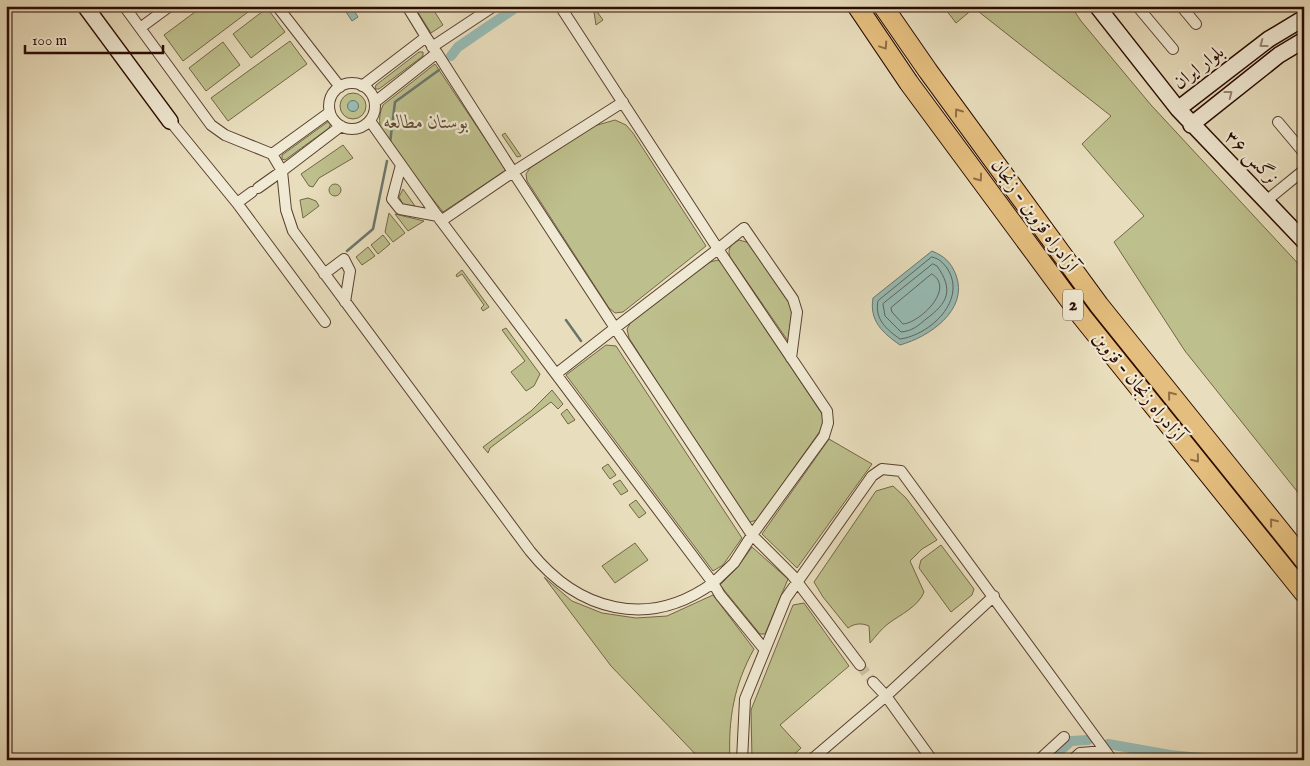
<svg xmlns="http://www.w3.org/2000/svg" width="1310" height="766" font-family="'IM FELL English',Amiri,serif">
<rect width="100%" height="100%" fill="#e8ddbc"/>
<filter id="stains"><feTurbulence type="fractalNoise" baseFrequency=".004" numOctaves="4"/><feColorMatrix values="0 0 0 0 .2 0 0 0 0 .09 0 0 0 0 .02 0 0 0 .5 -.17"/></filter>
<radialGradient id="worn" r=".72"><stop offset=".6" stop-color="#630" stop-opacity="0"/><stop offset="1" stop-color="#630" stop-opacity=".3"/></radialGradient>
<path fill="#bdbf8c" stroke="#746546" d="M 203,6 L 256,6 L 183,61 L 164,35 Z
M 414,6 L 431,6 L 443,25 L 431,33 Z
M 593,6 L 603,20 L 596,25 Z
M 943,6 L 1071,6 L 1081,21 L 1151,105 L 1304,270 L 1304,500 L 1185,351 L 1114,242 L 1144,216 L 1082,144 L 1111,116 L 974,8 L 956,23 Z
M 267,8 L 285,32 L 251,58 L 233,34 Z
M 290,41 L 307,64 L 228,121 L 211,98 Z
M 223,42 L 240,65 L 206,91 L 189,68 Z
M 419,52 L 423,52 L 423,56 L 379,89 L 375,89 L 376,85 Z
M 435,64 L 506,170 L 443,212 L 383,137 C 379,124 378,117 383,105 Z
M340 106a13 13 0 1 1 26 0a13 13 0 1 1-26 0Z
M 615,120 L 626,125 L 633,133 L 706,246 L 623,312 L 615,313 L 609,308 L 527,181 L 526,174 L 530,168 L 594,126 Z
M 329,121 L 331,123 L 329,128 L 285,160 L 282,159 L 282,155 Z
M 505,133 L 521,156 L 517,157 L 502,135 Z
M 343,145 L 353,158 L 319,178 L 313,187 L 309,186 L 301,174 Z
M329 190a6 6 0 1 1 12 0a6 6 0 1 1-12 0Z
M 403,189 L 415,206 L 404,206 L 399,197 Z
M 308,198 L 316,201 L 319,206 L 303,218 L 300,200 Z
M 389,213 L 405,233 L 393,242 L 385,232 Z
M 395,214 L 424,221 L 408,231 Z
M 383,235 L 390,244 L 378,254 L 371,245 Z
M 739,240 L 750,243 L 789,302 L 792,312 L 788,341 L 730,257 C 727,248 731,245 739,240 Z
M 368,247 L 375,256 L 362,265 L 356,257 Z
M 718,260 L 723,264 L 822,414 L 824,422 L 820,431 L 757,520 L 750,522 L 744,518 L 629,338 L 627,329 L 632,320 L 710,262 Z
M 462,270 L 489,307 L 483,311 L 481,308 L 484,305 L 462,274 L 457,277 L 456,275 Z
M 506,328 L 540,374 L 534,386 L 526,391 L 511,372 L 525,361 L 502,330 Z
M 606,345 L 616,346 L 742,538 L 723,565 L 713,571 L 566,375 Z
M 552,390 L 563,404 L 558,409 L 551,402 L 490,448 L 488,453 L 483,447 L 531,411 Z
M 567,409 L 575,420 L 568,424 L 561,414 Z
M 829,439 L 872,464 L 797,568 L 762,534 Z
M 608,464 L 616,475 L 610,479 L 602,468 Z
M 620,480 L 628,491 L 621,495 L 613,484 Z
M 893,486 L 906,498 L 937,540 L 922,549 L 910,561 L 924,592 C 919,606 900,615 889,623 C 882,628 876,636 870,643 L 869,626 C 862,623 855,623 848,628 L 823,597 L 814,582 L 876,491 Z
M 636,500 L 646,513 L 639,518 L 629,505 Z
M 635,543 L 648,560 L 615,583 L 602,566 Z
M 941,545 L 974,589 L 972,595 L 951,612 L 919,568 L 921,560 Z
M 752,547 L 788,579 L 765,634 L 760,634 L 720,585 L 737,568 Z
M 544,577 L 572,601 L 602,613 L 636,618 L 667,616 L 713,595 L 754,649 C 734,685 728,719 730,760 L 701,760 L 611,666 Z
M 804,603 L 849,666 L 780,725 L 801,748 L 788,760 L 752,760 L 751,710 L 793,605 Z"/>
<path fill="#97bbb4" stroke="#6c756c" d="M 348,6 L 351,6 L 358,17 L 352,21 L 344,9 Z
M347.5 106a5.5 5.5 0 1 1 11 0a5.5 5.5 0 1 1-11 0Z
M 932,251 C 944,256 951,262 956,275 C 969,310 929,337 900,345 C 883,333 869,321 873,298 Z"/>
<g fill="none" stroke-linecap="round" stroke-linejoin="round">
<path stroke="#61635a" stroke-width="1" d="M 932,257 C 940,259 942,262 947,268 C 968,300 930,335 900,339 C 887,330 874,319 878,301 Z
M 933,264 L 937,266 C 954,290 948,303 926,319 C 918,326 912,331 901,332 L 885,316 L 883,304 Z
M 932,274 C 956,289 919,323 903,324 L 892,312 L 891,308 Z"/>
<path stroke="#6c756c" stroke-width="2.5" d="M 390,143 L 395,102 L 439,70
M 347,251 L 373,229 L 387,161
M 566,320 L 581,341"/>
<path stroke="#97bbb4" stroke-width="10" d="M 451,56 L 458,47 L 518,6
M 1108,744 L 1170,755 L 1221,760
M 1050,760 L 1071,741 L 1088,740"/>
<path stroke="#ccbea0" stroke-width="10" stroke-dasharray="10 5" stroke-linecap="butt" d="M 860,665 L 873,682"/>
<defs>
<path id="street" d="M 124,6 L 211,125 L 225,135 L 272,154 L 330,112
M 277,6 L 340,87
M 407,6 L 426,37
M 1137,6 L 1173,49
M 1181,6 L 1196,24
M 140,28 L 170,6
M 432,47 L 494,6
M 437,53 L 513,172 L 623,102
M329 106a23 23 0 1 1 46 0a23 23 0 1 1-46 0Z
M 362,86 L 426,37 L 437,53 L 375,102
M 170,121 L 237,203 L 252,192
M 1278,122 L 1304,153
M 272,154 L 282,171 L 341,126
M 401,165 L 392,199 L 400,209 L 438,216
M 258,188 L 282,171 L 286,210 L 293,231 L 530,551 C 578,611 648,630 713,583 L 441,221 L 370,121
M 1266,201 L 1304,170
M 237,203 L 325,322
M 441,221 L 513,172 L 615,328 L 718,249 L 560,6
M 324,274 L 344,259 L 350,271 L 345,302
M 791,358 L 797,312 L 793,299 L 744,228 L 718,249 L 827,411 L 828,423 L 824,436 L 752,535 L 792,575 L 860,665
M 556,374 L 615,328 L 752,535 L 734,563 L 713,583 L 720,595 L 765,650
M 873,682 L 886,696 L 932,760
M 742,760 L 745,699 L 786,598 L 872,476 L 882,469 L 901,471 L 1112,760
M 811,760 L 886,696 L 994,596
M 1039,760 L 1064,737
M 1072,760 L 1080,753 L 1105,751"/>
<path id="secondary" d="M 85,6 L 170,121
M 1097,6 L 1178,109
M 1304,18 L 1269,39 L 1178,109 L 1304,241
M 1191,125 L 1279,55 L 1304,40"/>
<path id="highway" d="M 857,6 L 909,83 L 1082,317 L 1304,593
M 883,6 L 928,71 L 1099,305 L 1304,560"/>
</defs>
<use href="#street" stroke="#5a4030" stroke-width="12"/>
<use href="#secondary" stroke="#2b0b01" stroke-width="18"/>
<use href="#highway" stroke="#2b0b01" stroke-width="21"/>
<use href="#street" stroke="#f0e9d3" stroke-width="10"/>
<use href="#secondary" stroke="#f0e9d3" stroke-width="15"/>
<use href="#highway" stroke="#e4be7e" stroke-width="19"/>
</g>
<defs><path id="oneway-chevron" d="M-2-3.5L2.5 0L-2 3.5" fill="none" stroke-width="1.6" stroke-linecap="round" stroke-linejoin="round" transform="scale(1.25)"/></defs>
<g stroke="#978574">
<use href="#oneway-chevron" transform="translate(1263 44) rotate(143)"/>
<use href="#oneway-chevron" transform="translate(1229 94) rotate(-38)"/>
</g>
<g stroke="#916d46">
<use href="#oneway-chevron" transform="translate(884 46) rotate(56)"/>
<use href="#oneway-chevron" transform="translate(958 112) rotate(-126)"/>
<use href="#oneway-chevron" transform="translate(979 178) rotate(54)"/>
<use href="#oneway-chevron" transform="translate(1171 395) rotate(-129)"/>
<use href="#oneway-chevron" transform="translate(1196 459) rotate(51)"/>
<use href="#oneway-chevron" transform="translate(1273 522) rotate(-129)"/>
</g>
<g text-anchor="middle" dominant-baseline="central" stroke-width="4.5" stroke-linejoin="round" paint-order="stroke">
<rect fill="#f0e9d3" stroke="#664e40" stroke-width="1" x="1063" y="289.5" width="20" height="31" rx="4"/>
<g font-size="18" font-weight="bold" fill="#2b0b01">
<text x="1073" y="305">2</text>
</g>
<g font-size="19" fill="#2b0b01" stroke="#f0e9d3">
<text transform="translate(1199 68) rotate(-38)">بلوار ایران</text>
<text transform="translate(1251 158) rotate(45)">نرگس ۳۶</text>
<text transform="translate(1034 216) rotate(54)">آزادراه قزوین - زنجان</text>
<text transform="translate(1138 387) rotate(51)">آزادراه زنجان - قزوین</text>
</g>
<g font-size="19" font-style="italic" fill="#5e4a32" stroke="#f0e9d3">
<text x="426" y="123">بوستان مطالعه</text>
</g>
</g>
<rect width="1310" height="766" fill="none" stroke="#e8ddbc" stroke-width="25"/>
<rect x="8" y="8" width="1295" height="751" fill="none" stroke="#2b0b01" stroke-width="2.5"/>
<rect x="12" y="12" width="1285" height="741" fill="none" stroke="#2b0b01"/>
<path d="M25 45v8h138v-8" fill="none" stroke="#2b0b01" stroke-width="2.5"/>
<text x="32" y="45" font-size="15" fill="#2b0b01" stroke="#f0e9d3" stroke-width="4" paint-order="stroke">100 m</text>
<rect width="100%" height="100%" filter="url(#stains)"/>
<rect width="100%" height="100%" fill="url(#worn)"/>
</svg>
